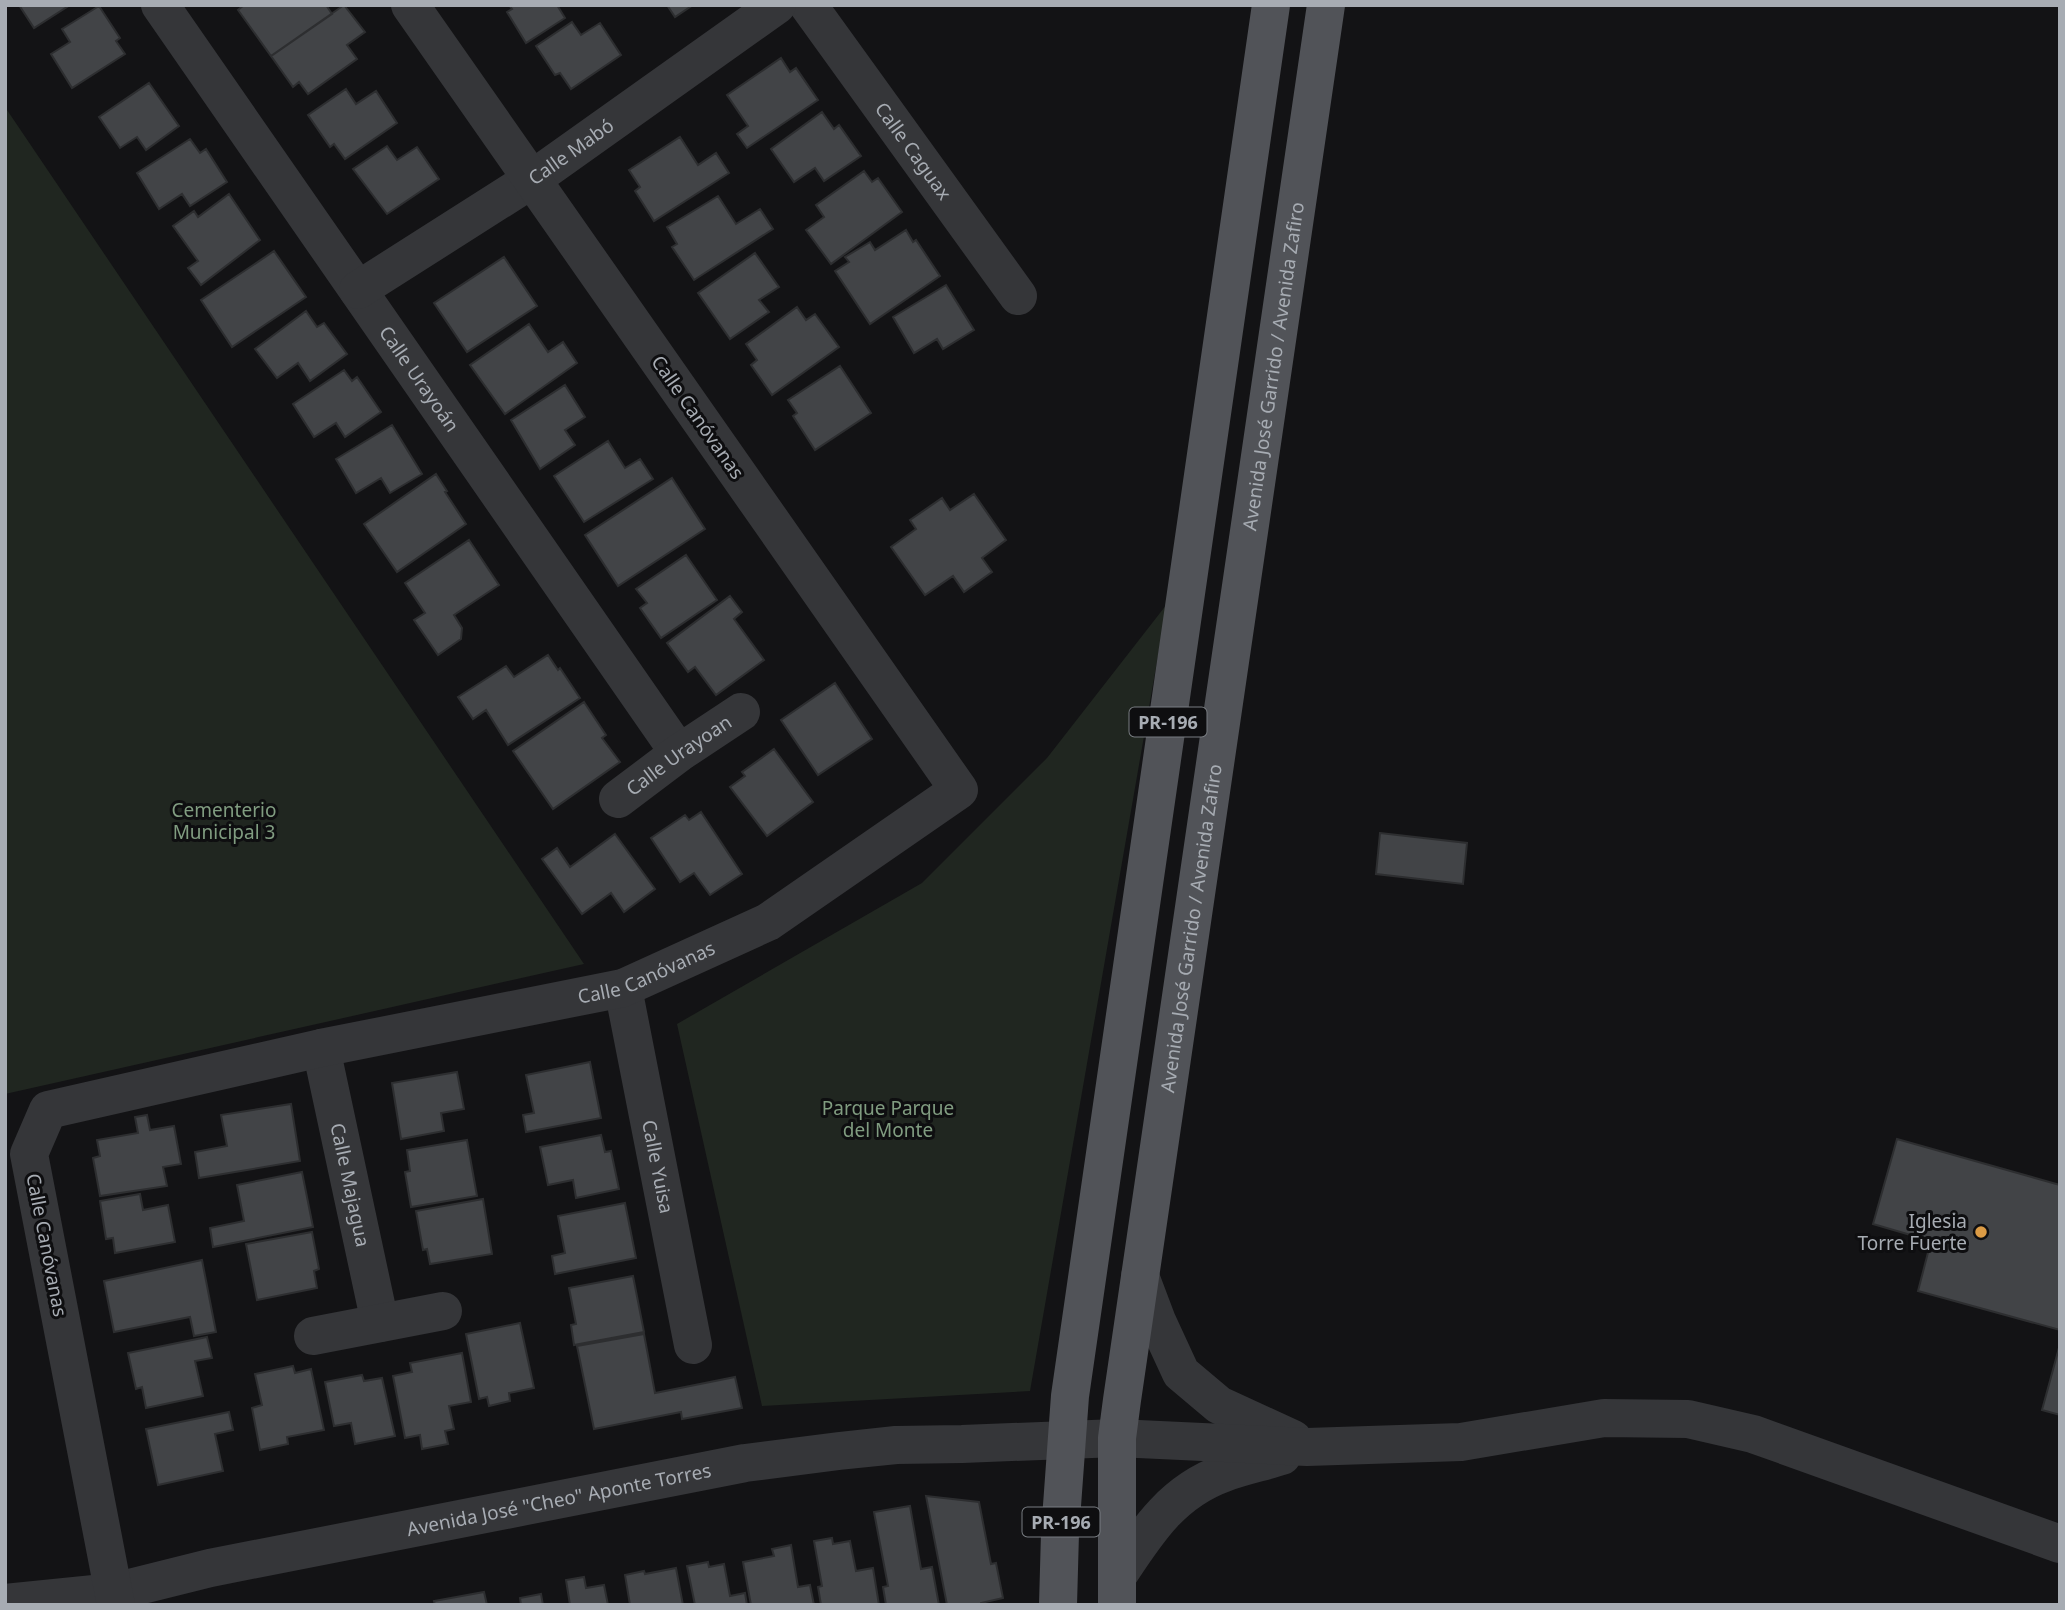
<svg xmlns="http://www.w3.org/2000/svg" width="2065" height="1610" font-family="'Noto Sans',sans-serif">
<rect width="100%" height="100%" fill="#131315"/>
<path fill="#202620" d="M 5,107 L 584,964 L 5,1094 Z
M 1167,604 L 1030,1391 L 762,1406 L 677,1024 L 922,883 L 1047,758 Z"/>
<path fill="#424447" stroke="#2d2e30" stroke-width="2" d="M 19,5 L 70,5 L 34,28 Z
M 244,5 L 326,5 L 332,14 L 271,56 L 238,10 Z
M 344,5 L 365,32 L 347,45 L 357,59 L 308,94 L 299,82 L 293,87 L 271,56 Z
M 509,5 L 557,5 L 565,18 L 526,43 L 507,12 L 512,9 Z
M 667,5 L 693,5 L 675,17 Z
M 99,6 L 120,38 L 116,41 L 125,54 L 72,88 L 51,54 L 70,42 L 62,29 Z
M 572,22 L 581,35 L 600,23 L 621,55 L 571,89 L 560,73 L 555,75 L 536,46 Z
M 781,58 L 790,72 L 796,68 L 818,100 L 747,148 L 737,134 L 748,126 L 727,95 Z
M 149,83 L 179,126 L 146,150 L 137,137 L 120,148 L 99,117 Z
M 346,89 L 356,104 L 376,91 L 397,123 L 345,159 L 334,144 L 330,147 L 308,115 Z
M 822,112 L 834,129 L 839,125 L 861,156 L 824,181 L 815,168 L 794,182 L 771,149 Z
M 680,137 L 698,165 L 716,153 L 729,173 L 654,221 L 635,191 L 640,187 L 629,170 Z
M 190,139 L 200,153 L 206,149 L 227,182 L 190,206 L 182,194 L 159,209 L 137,173 Z
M 387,146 L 397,160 L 417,147 L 439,179 L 387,214 L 353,169 Z
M 864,171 L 872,182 L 878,178 L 902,212 L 831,264 L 806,230 L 824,217 L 816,205 Z
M 229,194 L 260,240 L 201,285 L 188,268 L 198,261 L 173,226 L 194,211 L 198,217 Z
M 718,196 L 736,224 L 760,209 L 773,229 L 694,280 L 672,247 L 677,244 L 667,227 Z
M 906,230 L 913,242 L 916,240 L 940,276 L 870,324 L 835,271 L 849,262 L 845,257 L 870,242 L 875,250 Z
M 274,251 L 306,297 L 232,347 L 201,300 Z
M 755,253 L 779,287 L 759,300 L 769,312 L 730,339 L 698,293 Z
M 504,257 L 537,306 L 467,352 L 434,303 Z
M 946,285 L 974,330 L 943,349 L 937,339 L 914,353 L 893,317 Z
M 797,307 L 806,320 L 815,314 L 839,347 L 772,395 L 751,365 L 757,360 L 746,344 Z
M 306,311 L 317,327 L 324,323 L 347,354 L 310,381 L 298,363 L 277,378 L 255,349 Z
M 529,324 L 548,352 L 563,342 L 577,363 L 505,414 L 470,365 Z
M 840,366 L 871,413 L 815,450 L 793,416 L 797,413 L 788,400 Z
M 344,370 L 352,381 L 357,377 L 381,412 L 345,437 L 336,423 L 314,437 L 293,404 Z
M 565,385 L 585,417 L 565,430 L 575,445 L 540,469 L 511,420 Z
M 392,425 L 422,474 L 390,493 L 381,478 L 356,493 L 336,459 Z
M 608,441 L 625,468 L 640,459 L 653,479 L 584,522 L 554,476 Z
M 436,474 L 447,491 L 445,492 L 466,524 L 397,572 L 364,524 Z
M 672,478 L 705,529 L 618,586 L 585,535 Z
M 974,494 L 1006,540 L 982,558 L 992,572 L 964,592 L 953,576 L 925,595 L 891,547 L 916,529 L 910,520 L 942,498 L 950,510 Z
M 469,540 L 499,585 L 454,615 L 462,628 L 461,639 L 438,655 L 414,620 L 425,613 L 405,583 Z
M 686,555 L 717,600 L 661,638 L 640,608 L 647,603 L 636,589 Z
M 730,596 L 742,612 L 734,619 L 764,660 L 716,695 L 695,667 L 688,672 L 667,643 Z
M 548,655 L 558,670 L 560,668 L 580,698 L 508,745 L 486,710 L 473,719 L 458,697 L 506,666 L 514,677 Z
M 835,683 L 872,739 L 818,775 L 781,720 Z
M 584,702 L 606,735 L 602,738 L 620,762 L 553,809 L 513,751 Z
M 774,749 L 813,802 L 767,836 L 730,787 L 745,776 L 742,772 Z
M 701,812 L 742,874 L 710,895 L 694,873 L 680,882 L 651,838 L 685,815 L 689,820 Z
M 1380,833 L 1467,843 L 1463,884 L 1376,874 Z
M 615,834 L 655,889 L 624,912 L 611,893 L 582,914 L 542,859 L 557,848 L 570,867 Z
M 590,1062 L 601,1118 L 526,1132 L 523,1115 L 534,1113 L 526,1075 Z
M 457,1072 L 464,1109 L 441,1113 L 444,1131 L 401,1139 L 392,1083 Z
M 291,1104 L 300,1161 L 199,1178 L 195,1152 L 227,1146 L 221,1115 Z
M 147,1115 L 150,1130 L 174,1126 L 181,1164 L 163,1167 L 167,1186 L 100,1196 L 93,1158 L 100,1156 L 97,1140 L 138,1133 L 135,1117 Z
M 601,1135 L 605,1152 L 611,1151 L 619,1189 L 576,1198 L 573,1180 L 548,1185 L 540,1147 Z
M 1897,1139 L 2060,1185 L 2060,1330 L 1918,1291 L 1931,1241 L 1873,1224 Z
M 467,1140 L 477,1196 L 411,1207 L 405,1172 L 410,1171 L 407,1150 Z
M 302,1172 L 313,1227 L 213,1247 L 210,1228 L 244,1221 L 237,1185 Z
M 140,1194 L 143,1210 L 168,1205 L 175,1242 L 115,1253 L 113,1238 L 106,1239 L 100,1201 Z
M 483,1199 L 492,1254 L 430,1264 L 427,1249 L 423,1250 L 416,1211 Z
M 625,1203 L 636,1258 L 555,1274 L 552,1256 L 565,1253 L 558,1216 Z
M 312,1232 L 319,1269 L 314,1271 L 317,1288 L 257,1300 L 246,1244 Z
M 202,1260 L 216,1332 L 194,1336 L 190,1317 L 114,1332 L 104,1281 Z
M 633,1276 L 644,1332 L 574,1345 L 571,1325 L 576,1324 L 569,1288 Z
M 520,1323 L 534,1388 L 509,1393 L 510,1401 L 489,1406 L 487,1397 L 479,1399 L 466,1334 Z
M 644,1334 L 655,1393 L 735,1377 L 742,1408 L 682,1419 L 681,1412 L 594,1429 L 577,1346 Z
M 207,1337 L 212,1358 L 195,1361 L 203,1396 L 146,1408 L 142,1387 L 136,1389 L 128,1353 Z
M 2060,1344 L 2060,1415 L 2042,1410 Z
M 462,1353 L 471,1402 L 449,1406 L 454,1429 L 445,1431 L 448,1444 L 422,1449 L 420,1435 L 405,1438 L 393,1376 L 412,1372 L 410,1363 Z
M 293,1366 L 295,1373 L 311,1369 L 324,1430 L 287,1437 L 288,1444 L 260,1450 L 252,1408 L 262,1405 L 255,1374 Z
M 362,1375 L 364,1381 L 382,1378 L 395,1436 L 355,1444 L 351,1423 L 334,1426 L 325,1382 Z
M 229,1412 L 233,1430 L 215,1434 L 223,1471 L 158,1485 L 146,1429 Z
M 926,1496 L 979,1502 L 991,1564 L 996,1563 L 1003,1598 L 981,1603 L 981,1605 L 947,1605 Z
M 910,1506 L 921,1569 L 932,1567 L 939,1605 L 886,1605 L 883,1587 L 888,1586 L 874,1512 Z
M 832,1538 L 833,1544 L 850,1541 L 856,1571 L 873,1568 L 879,1605 L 821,1605 L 818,1587 L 822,1586 L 814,1541 Z
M 791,1545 L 798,1587 L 810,1585 L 814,1605 L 751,1605 L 743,1562 L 774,1556 L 772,1549 Z
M 708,1562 L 709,1567 L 724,1564 L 730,1596 L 745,1593 L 747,1605 L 695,1605 L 687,1566 Z
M 676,1568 L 683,1605 L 630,1605 L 625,1575 L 644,1571 L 645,1574 Z
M 584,1577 L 586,1588 L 604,1585 L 608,1605 L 570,1605 L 566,1580 Z
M 484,1592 L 487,1605 L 435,1605 L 434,1601 Z
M 541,1594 L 543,1605 L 521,1605 L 520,1598 Z"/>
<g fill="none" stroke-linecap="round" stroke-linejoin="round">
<g stroke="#353639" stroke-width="38">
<path id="s1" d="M 160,5 L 679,753"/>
<path id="s2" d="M 808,5 L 1018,296"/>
<path id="s3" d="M 358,290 L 531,180 L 777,5"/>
<path id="s4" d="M 618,799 L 679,753 L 741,712"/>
<path id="s5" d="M 623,988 L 693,1345"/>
<path id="s6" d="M 321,1048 L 380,1323"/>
<path d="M 1140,1276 L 1157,1321 L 1181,1373 L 1219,1405 L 1293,1439"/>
<path d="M 313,1336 L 443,1311"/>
<path d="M 1117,1577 C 1146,1533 1171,1492 1224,1473 C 1243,1466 1263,1462 1282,1456"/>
<path id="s7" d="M 5,1603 L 114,1592 L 210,1568 L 745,1463 L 839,1451 L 896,1445 L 962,1444 L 1117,1438 L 1307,1447 L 1461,1442 L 1604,1418 L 1688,1419 L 1753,1434 L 2060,1544"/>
<path id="s8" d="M 116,1605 L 29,1154 L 48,1110 L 321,1048 L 623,988 L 768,922 L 959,790 L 410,5"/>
</g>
<g stroke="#515358" stroke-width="38">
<path d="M 1058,1605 L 1060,1533 L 1070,1396 L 1271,5"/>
<path id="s9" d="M 1117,1605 L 1117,1438 L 1122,1400 L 1326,5"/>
</g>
</g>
<circle fill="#db9b45" stroke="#0e0e10" stroke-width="2.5" cx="1981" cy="1232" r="7"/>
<g text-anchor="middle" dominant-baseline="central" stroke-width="6" stroke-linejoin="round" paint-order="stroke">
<g fill="#0e0e10" stroke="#797d82" stroke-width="2">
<rect x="1129.5" y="707.5" width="77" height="29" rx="5"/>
<rect x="1022.5" y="1507.5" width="77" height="29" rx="5"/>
</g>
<g font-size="18" font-weight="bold" fill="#a7acb3">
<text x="1168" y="722">PR-196</text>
<text x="1061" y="1522">PR-196</text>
</g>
<g font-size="19" fill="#a7acb3" stroke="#0e0e10">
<text stroke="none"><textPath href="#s2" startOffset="180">Calle Caguax</textPath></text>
<text stroke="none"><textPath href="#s3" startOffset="254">Calle Mabó</textPath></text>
<text stroke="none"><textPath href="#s9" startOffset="1250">Avenida José Garrido / Avenida Zafiro</textPath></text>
<text stroke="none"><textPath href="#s1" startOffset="455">Calle Urayoán</textPath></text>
<text transform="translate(698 417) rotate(55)">Calle Canóvanas</text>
<text stroke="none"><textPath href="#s4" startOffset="75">Calle Urayoan</textPath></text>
<text stroke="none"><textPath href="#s9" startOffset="682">Avenida José Garrido / Avenida Zafiro</textPath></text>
<text stroke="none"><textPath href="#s8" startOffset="1122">Calle Canóvanas</textPath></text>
<text stroke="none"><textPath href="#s5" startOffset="182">Calle Yuisa</textPath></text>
<text stroke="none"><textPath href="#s6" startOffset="140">Calle Majagua</textPath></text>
<text transform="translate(47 1245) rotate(79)">Calle Canóvanas</text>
<text stroke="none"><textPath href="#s7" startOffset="564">Avenida José "Cheo" Aponte Torres</textPath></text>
</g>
<g font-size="19" fill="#809c80" stroke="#0e0e10">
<text x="224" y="810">Cementerio<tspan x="224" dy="22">Municipal 3</tspan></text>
<text x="888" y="1108">Parque Parque<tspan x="888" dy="22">del Monte</tspan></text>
</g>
<g font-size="19" fill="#a7acb3" stroke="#0e0e10" text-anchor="end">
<text x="1967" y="1221">Iglesia<tspan x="1967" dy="22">Torre Fuerte</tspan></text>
</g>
</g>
<rect width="2065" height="1610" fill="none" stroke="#a7acb3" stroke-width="14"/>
</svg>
